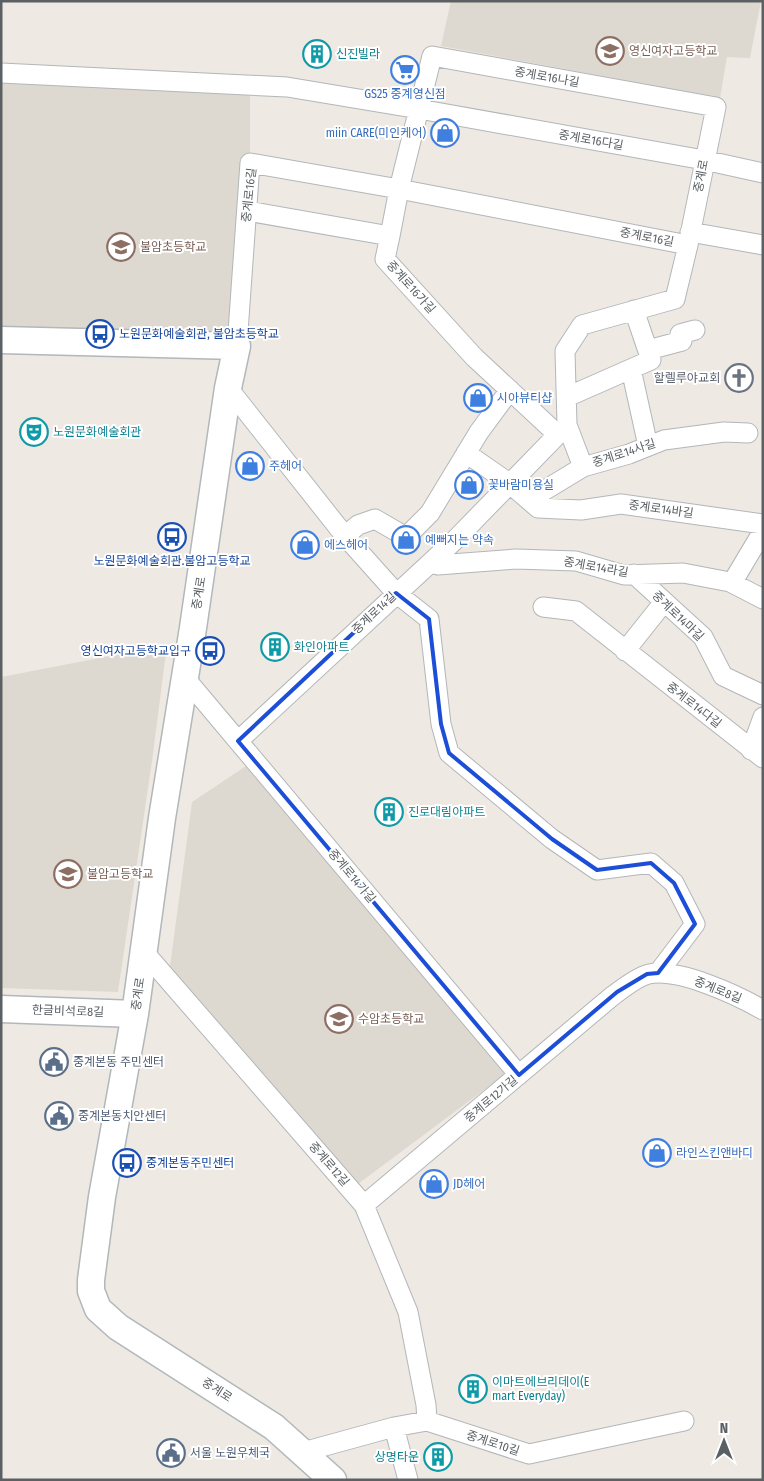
<svg xmlns="http://www.w3.org/2000/svg" width="764" height="1481" font-family="'Fira Sans Condensed','Noto Sans KR',sans-serif">
<rect width="100%" height="100%" fill="#eee9e2"/>
<path fill="#ded9d0" d="M 451,1 L 761,1 L 750,58 L 727,57 L 720,98 L 441,46 Z
M 1,82 L 250,92 L 250,163 L 232,340 L 1,332 Z
M 167,645 L 152,761 L 118,992 L 1,988 L 1,677 Z
M 252,762 L 508,1072 L 358,1184 L 294,1118 L 170,966 L 192,802 Z"/>
<g fill="none" stroke-linecap="round" stroke-linejoin="round">
<defs>
<path id="street" d="M 1,73 L 287,87 L 419,109 L 704,160 L 763,173
M 247,211 L 390,236 L 385,259 L 474,357 L 557,434
M 690,232 L 763,245
M 237,346 L 250,163 L 399,189 L 688,245
M 648,350 L 682,341 L 680,334 L 695,330
M 631,369 L 648,446
M 228,388 L 345,536 L 396,593 L 429,619 L 441,724 L 449,753 L 552,839 L 597,870 L 651,863 L 674,883 L 695,924 L 658,973
M 567,397 L 651,360 L 634,310
M 567,425 L 583,467
M 466,453 L 509,483 L 538,508 L 581,510 L 621,504 L 763,524
M 517,486 L 540,493 L 583,467 L 629,454 L 664,440 L 724,432 L 748,433
M 345,536 L 358,525 L 375,519 L 406,537 L 430,513 L 479,432 L 510,390
M 431,562 L 438,565 L 516,559 L 576,561 L 624,575 L 683,573 L 730,582 L 763,599
M 634,574 L 703,637 L 723,676 L 763,695
M 732,583 L 763,531
M 543,607 L 576,611 L 763,758
M 625,651 L 664,602
M 185,678 L 519,1075
M 238,741 L 455,540 L 567,425 L 565,351 L 582,325 L 675,299 L 688,245 L 716,107 L 432,56 L 399,189 L 390,236
M 751,750 L 763,717
M 144,952 L 364,1205 L 408,1312 L 426,1405 L 427,1421
M 364,1205 L 610,998 C 619,991 638,976 649,974 C 679,968 737,995 763,1010
M 394,1427 L 408,1480
M 303,1452 L 394,1427 L 427,1421 L 529,1454 L 684,1421"/>
<path id="secondary" d="M 1,340 L 237,346 L 228,388 L 193,628 L 162,818 L 135,1014 L 102,1197 L 91,1280 L 91,1291 L 98,1309 L 118,1327 L 274,1427 L 333,1480
M 1,1009 L 135,1014"/>
</defs>
<use href="#street" stroke="#b3b6ba" stroke-width="21"/>
<use href="#secondary" stroke="#b1b7ba" stroke-width="29"/>
<use href="#street" stroke="#fff" stroke-width="19"/>
<use href="#secondary" stroke="#fff" stroke-width="26"/>
</g>
<path fill="none" stroke="#1d4ed8" stroke-width="4" stroke-linejoin="round" d="M 396,593 L 429,619 L 441,724 L 449,753 L 552,839 L 597,870 L 651,863 L 674,883 L 695,924 L 658,973 L 647,974 L 617,992 L 519,1075 L 238,741 Z"/>
<defs>
<symbol id="school-ring" viewBox="-11 -11 22 22"><circle r="9.5" fill="#fff" stroke="#8d6e63" stroke-width="1.5"/><path d="M0-5L7-2L0 1L-7-2ZM-4 1L0 2.5L4 1V4Q0 6-4 4Z" fill="#8d6e63"/></symbol>
<symbol id="building-ring" viewBox="-11 -11 22 22"><circle r="9.5" fill="#fff" stroke="#0f9aa8" stroke-width="1.5"/><path d="M-4-6H4V6H1V3H-1V6H-4ZM-2.5-4.3h1.7v1.8h-1.7ZM.8-4.3h1.7v1.8H.8ZM-2.5-1h1.7V.8h-1.7ZM.8-1h1.7V.8H.8Z" fill="#0f9aa8"/></symbol>
<symbol id="supermarket-ring" viewBox="-11 -11 22 22"><circle r="9.5" fill="#fff" stroke="#3f7fe0" stroke-width="1.5"/><path d="M-6-5.5h2.5l.6 2H6L4.5 2H-2.5L-4.4-4H-6ZM-1.5 3.2a1.3 1.3 0 1 0 .1 0ZM3 3.2a1.3 1.3 0 1 0 .1 0Z" fill="#3f7fe0"/></symbol>
<symbol id="shop-ring" viewBox="-11 -11 22 22"><circle r="9.5" fill="#fff" stroke="#3f7fe0" stroke-width="1.5"/><path d="M-5-2.5h2.3a2.7 3.5 0 0 1 5.4 0H5L5.5 6h-11ZM-1.5-2.5h3a1.5 2.3 0 0 0-3 0Z" fill="#3f7fe0"/></symbol>
<symbol id="bus-ring" viewBox="-11 -11 22 22"><circle r="9.5" fill="#fff" stroke="#1a4fb4" stroke-width="1.5"/><path d="M-5-6H5V4H4V6H2V4H-2V6H-4V4H-5ZM-3.5-4V0h7V-4ZM-3.5 1.2v1.5H-2V1.2ZM2 1.2v1.5H3.5V1.2Z" fill="#1a4fb4"/></symbol>
<symbol id="church-ring" viewBox="-11 -11 22 22"><circle r="9.5" fill="#fff" stroke="#6b7280" stroke-width="1.5"/><path d="M-1.2-6h2.4v3.5h3.3v2.4h-3.3V6h-2.4V-.1h-3.3v-2.4h3.3Z" fill="#6b7280"/></symbol>
<symbol id="theatre-ring" viewBox="-11 -11 22 22"><circle r="9.5" fill="#fff" stroke="#0f9aa8" stroke-width="1.5"/><path d="M-5-5.5Q0-4 5-5.5V0Q5 5 0 6Q-5 5-5 0ZM-3.3-2.5H-1v1.5H-3.3ZM1-2.5H3.3v1.5H1ZM-2.8 1Q0 5.5 2.8 1Z" fill="#0f9aa8"/></symbol>
<symbol id="civic-ring" viewBox="-11 -11 22 22"><circle r="9.5" fill="#fff" stroke="#5c6f8a" stroke-width="1.5"/><path d="M-.6-6.5H3V-4.5H.6V-3L4-1V1h2V6H-6V1h2V-1L-.6-3ZM-1.2 2.5V6h2.4V2.5Z" fill="#5c6f8a"/></symbol>
</defs>
<g fill-rule="evenodd">
<use href="#school-ring" x="594" y="35" width="32" height="32"/>
<use href="#building-ring" x="301" y="38" width="32" height="32"/>
<use href="#supermarket-ring" x="389" y="54" width="32" height="32"/>
<use href="#shop-ring" x="429" y="117" width="32" height="32"/>
<use href="#school-ring" x="105" y="231" width="32" height="32"/>
<use href="#bus-ring" x="84" y="318" width="32" height="32"/>
<use href="#church-ring" x="723" y="362" width="32" height="32"/>
<use href="#shop-ring" x="462" y="382" width="32" height="32"/>
<use href="#theatre-ring" x="18" y="416" width="32" height="32"/>
<use href="#shop-ring" x="234" y="450" width="32" height="32"/>
<use href="#shop-ring" x="453" y="469" width="32" height="32"/>
<use href="#bus-ring" x="156" y="521" width="32" height="32"/>
<use href="#shop-ring" x="390" y="524" width="32" height="32"/>
<use href="#shop-ring" x="289" y="529" width="32" height="32"/>
<use href="#building-ring" x="259" y="631" width="32" height="32"/>
<use href="#bus-ring" x="194" y="635" width="32" height="32"/>
<use href="#building-ring" x="373" y="796" width="32" height="32"/>
<use href="#school-ring" x="52" y="858" width="32" height="32"/>
<use href="#school-ring" x="323" y="1003" width="32" height="32"/>
<use href="#civic-ring" x="38" y="1046" width="32" height="32"/>
<use href="#civic-ring" x="43" y="1100" width="32" height="32"/>
<use href="#shop-ring" x="641" y="1137" width="32" height="32"/>
<use href="#bus-ring" x="111" y="1147" width="32" height="32"/>
<use href="#shop-ring" x="418" y="1168" width="32" height="32"/>
<use href="#building-ring" x="457" y="1373" width="32" height="32"/>
<use href="#civic-ring" x="155" y="1437" width="32" height="32"/>
<use href="#building-ring" x="422" y="1441" width="32" height="32"/>
</g>
<g text-anchor="middle" dominant-baseline="central" stroke-width="4" stroke-linejoin="round" paint-order="stroke">
<g font-size="12" fill="#785e54" stroke="#fff" text-anchor="start">
<text x="629" y="51">영신여자고등학교</text>
<text x="140" y="247">불암초등학교</text>
<text x="87" y="874">불암고등학교</text>
<text x="358" y="1019">수암초등학교</text>
</g>
<g font-size="12" fill="#0d838f" stroke="#fff" text-anchor="start">
<text x="336" y="54">신진빌라</text>
<text x="53" y="432">노원문화예술회관</text>
<text x="294" y="647">화인아파트</text>
<text x="408" y="812">진로대림아파트</text>
<text x="492" y="1382">이마트에브리데이(E<tspan x="492" dy="14">mart Everyday)</tspan></text>
<text x="419" y="1457" text-anchor="end">상명타운</text>
</g>
<g font-size="12" fill="#5a6063" stroke="#fff">
<text transform="translate(547 77) rotate(10)">중계로16나길</text>
<text transform="translate(591 140) rotate(10)">중계로16다길</text>
<text transform="translate(701 176) rotate(-79)">중계로</text>
<text transform="translate(249 195) rotate(-84)">중계로16길</text>
<text transform="translate(647 237) rotate(11)">중계로16길</text>
<text transform="translate(411 287) rotate(48)">중계로16가길</text>
<text transform="translate(624 453) rotate(-18)">중계로14사길</text>
<text transform="translate(661 509) rotate(8)">중계로14바길</text>
<text transform="translate(596 567) rotate(10)">중계로14라길</text>
<text transform="translate(199 593) rotate(-81)">중계로</text>
<text transform="translate(374 613) rotate(-43)">중계로14길</text>
<text transform="translate(678 616) rotate(44)">중계로14마길</text>
<text transform="translate(694 705) rotate(38)">중계로14다길</text>
<text transform="translate(352 876) rotate(50)">중계로14가길</text>
<text transform="translate(718 990) rotate(22)">중계로8길</text>
<text transform="translate(138 994) rotate(-82)">중계로</text>
<text transform="translate(68 1011) rotate(2)">한글비석로8길</text>
<text transform="translate(491 1099) rotate(-40)">중계로12가길</text>
<text transform="translate(329 1164) rotate(49)">중계로12길</text>
<text transform="translate(217 1390) rotate(33)">중계로</text>
<text transform="translate(493 1443) rotate(18)">중계로10길</text>
</g>
<g font-size="12" fill="#366cbe" stroke="#fff" text-anchor="start">
<text x="405" y="94" text-anchor="middle">GS25 중계영신점</text>
<text x="426" y="133" text-anchor="end">miin CARE(미인케어)</text>
<text x="497" y="398">시아뷰티샵</text>
<text x="269" y="466">주헤어</text>
<text x="488" y="485">꽃바람미용실</text>
<text x="425" y="540">예뻐지는 약속</text>
<text x="324" y="545">에스헤어</text>
<text x="676" y="1153">라인스킨앤바디</text>
<text x="453" y="1184">JD헤어</text>
</g>
<g font-size="12" fill="#164399" stroke="#fff" text-anchor="start">
<text x="119" y="334">노원문화예술회관, 불암초등학교</text>
<text x="172" y="561" text-anchor="middle">노원문화예술회관.불암고등학교</text>
<text x="191" y="651" text-anchor="end">영신여자고등학교입구</text>
<text x="146" y="1163">중계본동주민센터</text>
</g>
<g font-size="12" fill="#5b616d" stroke="#fff" text-anchor="end">
<text x="720" y="378">할렐루야교회</text>
</g>
<g font-size="12" fill="#4e5e75" stroke="#fff" text-anchor="start">
<text x="73" y="1062">중계본동 주민센터</text>
<text x="78" y="1116">중계본동치안센터</text>
<text x="190" y="1453">서울 노원우체국</text>
</g>
</g>
<rect width="764" height="1481" fill="none" stroke="#5a6063" stroke-width="5"/>
<g transform="translate(724 1441)" stroke="#ffffff" stroke-width="4" paint-order="stroke">
<path d="M0-4L9 19L0 12L-9 19Z" fill="#5a6063"/>
<text y="-8" font-size="14" font-weight="bold" text-anchor="middle" fill="#5a6063">N</text>
</g>
</svg>
